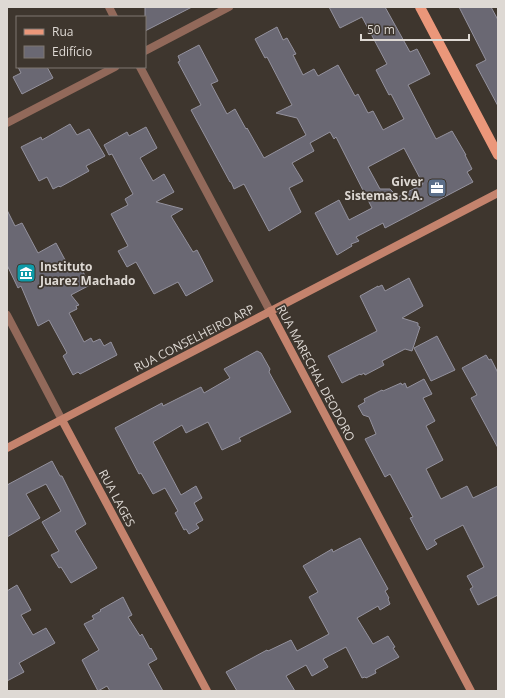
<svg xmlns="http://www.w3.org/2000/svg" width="505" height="698" font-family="'Open Sans',sans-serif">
<rect width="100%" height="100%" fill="#3e362e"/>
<path fill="#6a6873" stroke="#94929e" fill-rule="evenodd" d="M 145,7 L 192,7 L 145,31 Z
M 329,7 L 385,7 L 410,52 L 417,49 L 430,74 L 408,85 L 436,139 L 452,131 L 466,155 L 465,155 L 472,169 L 467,172 L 473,182 L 385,228 L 383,223 L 356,237 L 359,241 L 351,244 L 352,246 L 337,255 L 315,213 L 339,200 L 349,220 L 372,208 L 336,137 L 334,139 L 330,132 L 310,143 L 314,151 L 292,163 L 303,181 L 289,188 L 301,212 L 269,231 L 244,184 L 234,189 L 231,182 L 230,182 L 191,110 L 201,105 L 178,62 L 180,61 L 178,56 L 199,45 L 218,81 L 211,84 L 227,114 L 235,109 L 246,129 L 247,128 L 264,158 L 306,135 L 297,118 L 276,113 L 292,105 L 267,57 L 265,58 L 255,39 L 277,27 L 283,40 L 287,38 L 296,54 L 293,55 L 303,75 L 314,69 L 318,76 L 338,65 L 355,96 L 358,94 L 368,113 L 373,111 L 383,130 L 404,119 L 391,94 L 389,95 L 376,70 L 387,64 L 362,17 L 340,28 ZM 404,148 L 423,184 L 398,197 L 390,189 L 380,189 L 368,167 Z
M 459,7 L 491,7 L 498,20 L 498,106 L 476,65 L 486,60 Z
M 18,67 L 47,67 L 53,78 L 22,94 L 13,77 L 21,73 Z
M 70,124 L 77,135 L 89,129 L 105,156 L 86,166 L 89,171 L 60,187 L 59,186 L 53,189 L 47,177 L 39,181 L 21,147 L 41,137 L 42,140 Z
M 146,127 L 157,148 L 140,158 L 153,181 L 164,174 L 174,192 L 156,202 L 183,209 L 171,216 L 193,252 L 197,250 L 213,281 L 186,296 L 178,282 L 154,294 L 136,262 L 127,267 L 118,251 L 128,246 L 111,214 L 128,205 L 125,199 L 133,194 L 112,154 L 109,155 L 104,145 L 127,132 L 129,136 Z
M 7,210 L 15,226 L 22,223 L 38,253 L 56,243 L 71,271 L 80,266 L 90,285 L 71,295 L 79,305 L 76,306 L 77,309 L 69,313 L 84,342 L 91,338 L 93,342 L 100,339 L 104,346 L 111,342 L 117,355 L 80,374 L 78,372 L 73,375 L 63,356 L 67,353 L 49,320 L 38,326 L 21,286 L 18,288 L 7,265 Z
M 409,278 L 423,306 L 402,318 L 418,323 L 418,326 L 420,327 L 412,351 L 405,349 L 382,361 L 384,365 L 365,375 L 364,373 L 361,375 L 360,374 L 342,383 L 328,356 L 377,331 L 360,296 L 378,286 L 378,287 L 382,285 L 385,291 Z
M 437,336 L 455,370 L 431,381 L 414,348 Z
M 257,351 L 261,353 L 270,369 L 269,372 L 291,412 L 239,438 L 241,441 L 222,450 L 208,422 L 186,433 L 182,425 L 153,442 L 181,495 L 196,486 L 202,498 L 194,503 L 203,520 L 196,524 L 199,528 L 189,534 L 186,529 L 184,530 L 175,513 L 178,511 L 165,488 L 153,494 L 141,473 L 139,474 L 115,428 L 162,403 L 163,406 L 201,387 L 204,393 L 230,378 L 224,369 Z
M 486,355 L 489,360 L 491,359 L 498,373 L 498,448 L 471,398 L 477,395 L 462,368 Z
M 424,379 L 432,394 L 423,398 L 435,421 L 426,426 L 443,460 L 426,469 L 441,499 L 467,486 L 473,498 L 498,486 L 498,595 L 478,605 L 470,589 L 473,587 L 467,576 L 484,567 L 463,525 L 434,540 L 437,544 L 427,550 L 410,518 L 413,517 L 390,474 L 385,477 L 365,439 L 376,434 L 369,417 L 363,415 L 358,406 L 365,402 L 364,399 L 382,390 L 383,391 L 401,383 L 402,385 L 405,383 L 407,388 Z
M 52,461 L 60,476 L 62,476 L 86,524 L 75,531 L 97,568 L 71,583 L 61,567 L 59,568 L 51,555 L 59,551 L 42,522 L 61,511 L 46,484 L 26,494 L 40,518 L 7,537 L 7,485 Z
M 360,538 L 388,589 L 385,591 L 389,598 L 388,599 L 390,604 L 380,610 L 378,606 L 357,618 L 373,644 L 388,636 L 395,647 L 393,648 L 399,657 L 375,670 L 376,673 L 366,678 L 365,677 L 362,678 L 346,647 L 323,659 L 328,667 L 312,676 L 306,665 L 286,676 L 295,691 L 237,691 L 226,672 L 267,650 L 268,651 L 291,640 L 297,651 L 329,634 L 309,597 L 318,592 L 303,566 L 332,549 L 333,552 Z
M 17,585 L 31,610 L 21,615 L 33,635 L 46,628 L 55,643 L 19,663 L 24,672 L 7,681 L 7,591 Z
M 123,597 L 132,615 L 128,617 L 140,636 L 142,634 L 150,649 L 151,648 L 157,659 L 148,664 L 163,691 L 110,691 L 107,686 L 98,691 L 82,660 L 99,650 L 84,624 L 94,619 L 92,616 L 101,611 L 100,610 Z"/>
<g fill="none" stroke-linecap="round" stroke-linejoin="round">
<path stroke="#92695a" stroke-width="8" d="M 109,7 L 114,17"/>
<path stroke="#92695a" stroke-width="8" d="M 145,51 L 229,7
M 140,67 L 270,311
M 7,123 L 115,67
M 7,315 L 62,420"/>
<path stroke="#c4836d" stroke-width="8" d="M 270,311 L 471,691
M 62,420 L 207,691
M 7,448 L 498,193"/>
<path stroke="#eb977a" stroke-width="10" d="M 420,7 L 498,155"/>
</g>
<defs>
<symbol id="office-square" viewBox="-11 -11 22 22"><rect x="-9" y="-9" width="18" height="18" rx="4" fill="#5c6f8a" stroke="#3e362e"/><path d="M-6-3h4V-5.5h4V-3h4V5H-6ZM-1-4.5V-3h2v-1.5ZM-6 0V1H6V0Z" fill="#fff"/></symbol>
<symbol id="museum-square" viewBox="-11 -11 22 22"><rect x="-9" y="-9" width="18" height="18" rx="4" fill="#0f9aa8" stroke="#3e362e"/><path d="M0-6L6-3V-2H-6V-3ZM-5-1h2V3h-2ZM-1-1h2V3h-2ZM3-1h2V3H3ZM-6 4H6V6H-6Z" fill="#fff"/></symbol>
</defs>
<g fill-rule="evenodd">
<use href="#office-square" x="426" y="177" width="22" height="22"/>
<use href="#museum-square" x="15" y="262" width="22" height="22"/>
</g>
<g text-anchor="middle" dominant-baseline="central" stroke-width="3.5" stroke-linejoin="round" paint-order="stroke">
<g font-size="12" font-weight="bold" fill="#ded9d4" stroke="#3e362e" text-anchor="end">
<text x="423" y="181">Giver<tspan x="423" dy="14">Sistemas S.A.</tspan></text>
<text x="40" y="266" text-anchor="start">Instituto<tspan x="40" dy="14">Juarez Machado</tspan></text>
</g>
<g font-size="12" fill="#ded9d4" stroke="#3e362e">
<text transform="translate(194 338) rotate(-27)">RUA CONSELHEIRO ARP</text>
<text transform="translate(316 373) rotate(62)">RUA MARECHAL DEODORO</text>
<text transform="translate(117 498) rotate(62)">RUA LAGES</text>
</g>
</g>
<rect width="505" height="698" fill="none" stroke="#ded9d4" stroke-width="16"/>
<rect x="16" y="16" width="130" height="52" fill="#3e362e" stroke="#7e7770"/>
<rect x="24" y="29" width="20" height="6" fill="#eb977a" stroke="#7e7770"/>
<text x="52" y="36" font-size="12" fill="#ded9d4">Rua</text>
<rect x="24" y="46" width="20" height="12" fill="#6a6873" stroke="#7e7770"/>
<text x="52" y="56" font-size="12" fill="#ded9d4">Edifício</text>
<path d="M361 34v6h108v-6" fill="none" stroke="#ded9d4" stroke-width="2"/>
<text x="367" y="34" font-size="12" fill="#ded9d4" stroke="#3e362e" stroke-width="3" paint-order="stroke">50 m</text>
</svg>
